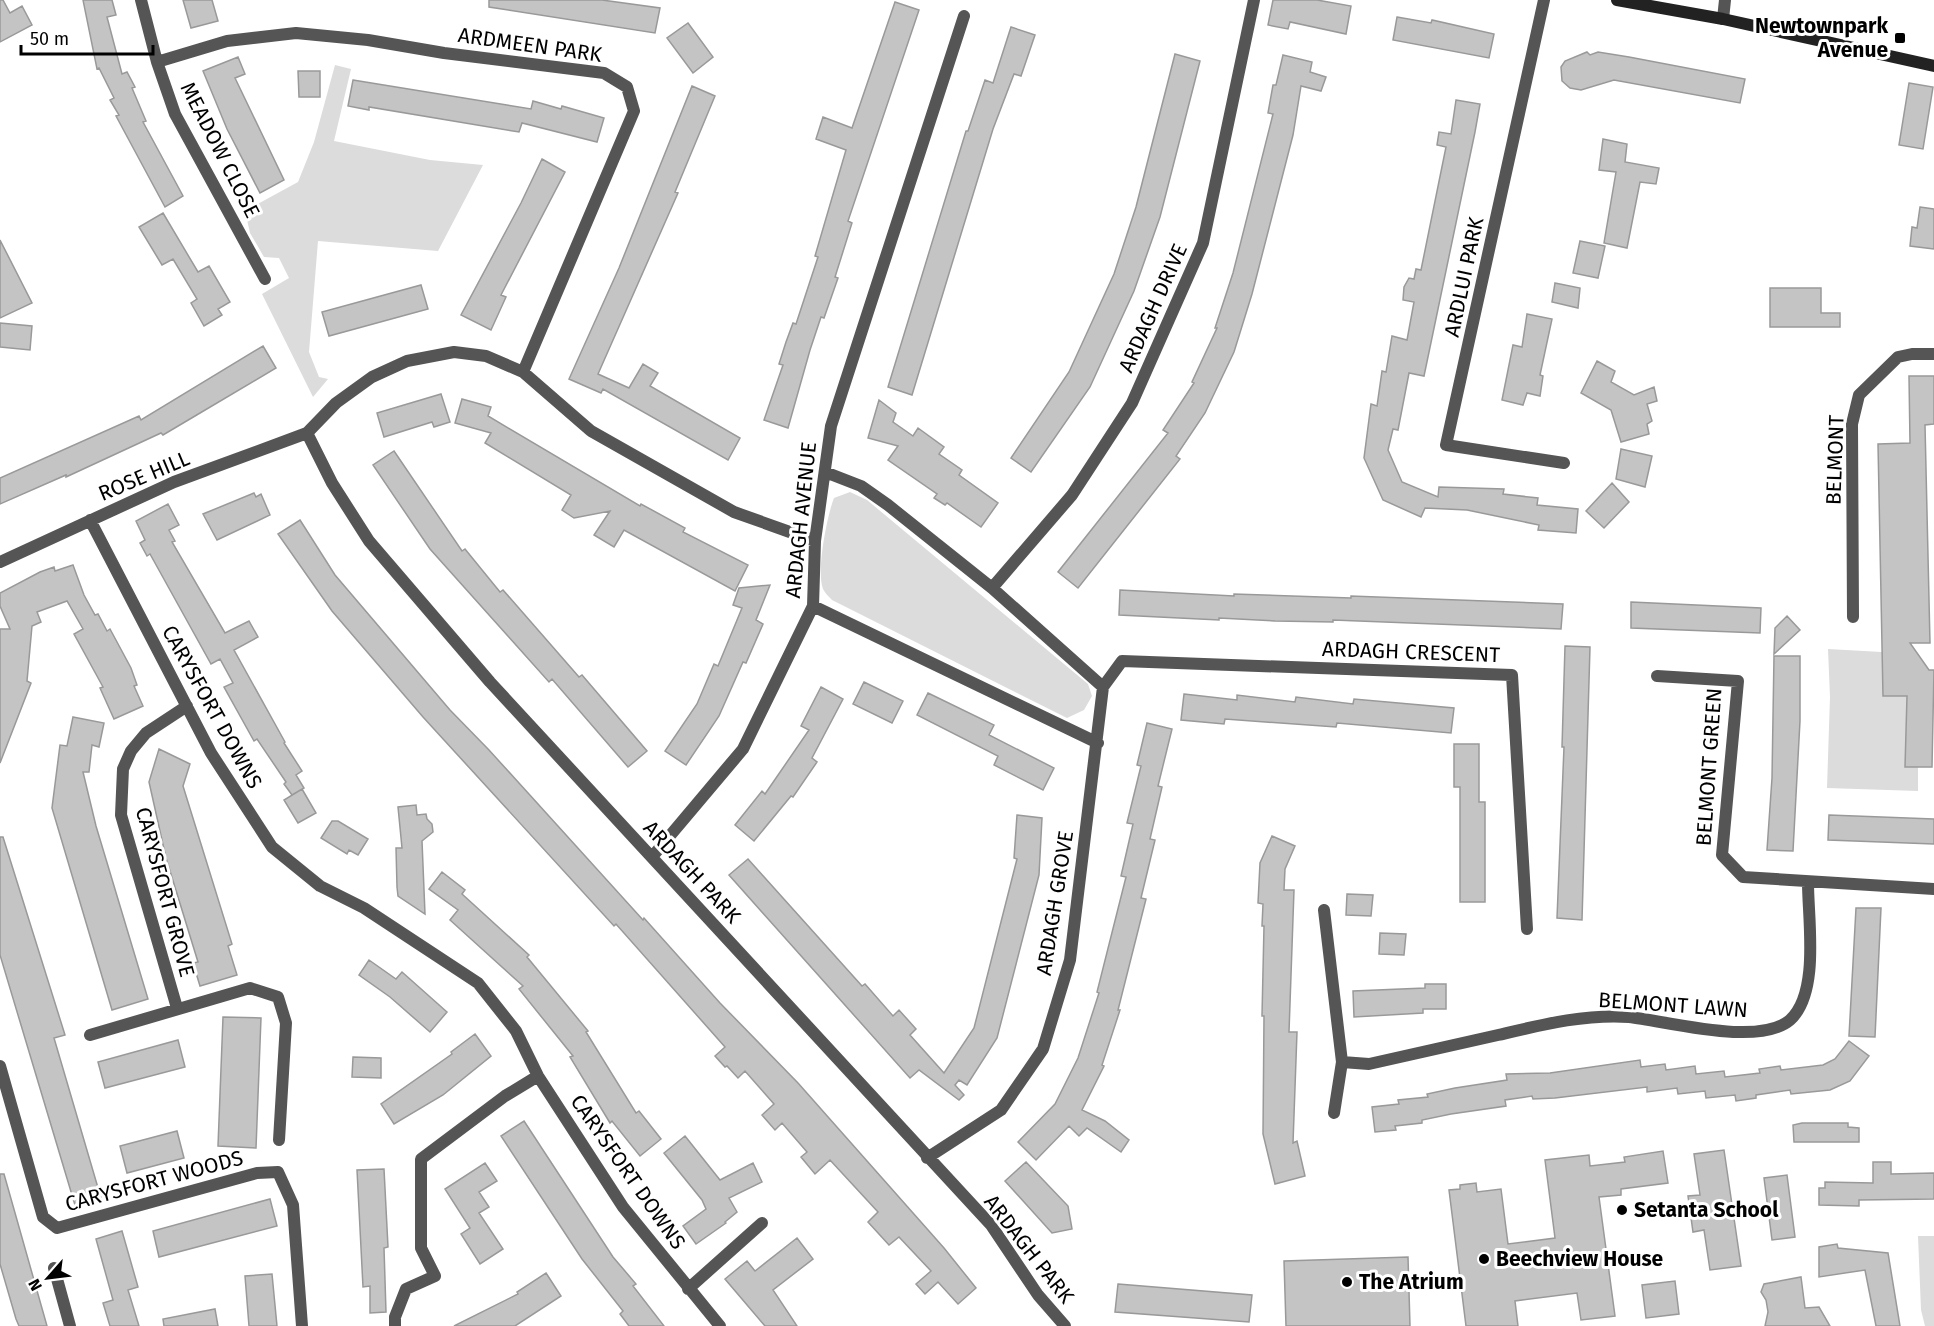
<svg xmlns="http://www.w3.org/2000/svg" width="1934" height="1326" font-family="'Fira Sans',sans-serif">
<rect width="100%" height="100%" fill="#fff"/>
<path fill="#dcdcdc" d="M 335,65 L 351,69 L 334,141 L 430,160 L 483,165 L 438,251 L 318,241 L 309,352 L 319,377 L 328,379 L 313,397 L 262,294 L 289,278 L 279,258 L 264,257 L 250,233 L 245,211 L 298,182 L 314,142 Z
M 850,492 L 867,500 L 1088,684 L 1092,696 L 1084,710 L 1067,718 L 832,600 C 829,597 825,593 823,589 C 816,571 827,516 834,498 Z
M 1828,649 L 1917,654 L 1883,669 L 1883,695 L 1907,696 L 1905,766 L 1918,767 L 1918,791 L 1827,788 L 1830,697 Z
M 1918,1236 L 1934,1236 L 1934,1326 L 1925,1326 L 1921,1310 Z"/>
<path fill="#c4c4c4" stroke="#999" stroke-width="1.5" d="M 0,0 L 3,0 L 10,13 L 22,6 L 32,25 L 0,42 Z
M 83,0 L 112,0 L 116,15 L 107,17 L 122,74 L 127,72 L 135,87 L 132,88 L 146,121 L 143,122 L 183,196 L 165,207 L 116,116 L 119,115 L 110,100 L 114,98 L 99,68 L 97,69 Z
M 183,0 L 212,0 L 218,21 L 191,28 Z
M 489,0 L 602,0 L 660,8 L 655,33 L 489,7 Z
M 1273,0 L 1317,0 L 1351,6 L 1346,34 L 1290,22 L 1288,29 L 1268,25 Z
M 895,2 L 919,10 L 848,221 L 852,223 L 835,277 L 838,278 L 824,318 L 821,317 L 810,350 L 788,428 L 764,420 L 783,365 L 779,364 L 786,342 L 793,323 L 796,324 L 818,257 L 815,256 L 846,150 L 816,139 L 823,117 L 852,128 Z
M 1397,17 L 1431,23 L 1432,20 L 1494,34 L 1489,58 L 1393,40 Z
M 688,23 L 713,57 L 693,73 L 667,38 Z
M 1011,27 L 1035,35 L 1021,76 L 1014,74 L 993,129 L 912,395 L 888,387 L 966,131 L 968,131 L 985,80 L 993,83 Z
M 1587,52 L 1590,55 L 1598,52 L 1629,57 L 1745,79 L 1740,103 L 1614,80 L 1581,90 L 1570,88 L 1562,81 L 1561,67 L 1565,61 Z
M 1175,54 L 1200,61 L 1160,217 L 1134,291 L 1090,387 L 1031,472 L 1011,458 L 1069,372 L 1114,274 L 1136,207 Z
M 1283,55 L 1312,62 L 1310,72 L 1326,77 L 1321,91 L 1301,86 L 1293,135 L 1252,294 L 1234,352 L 1205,413 L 1176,456 L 1180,459 L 1078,588 L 1058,572 L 1168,433 L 1163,430 L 1194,383 L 1192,382 L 1217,328 L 1215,328 L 1233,273 L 1273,114 L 1268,113 L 1273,85 L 1276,85 Z
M 238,57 L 245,74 L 235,78 L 284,180 L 260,193 L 227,129 L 203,71 Z
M 298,71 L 320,71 L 320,97 L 299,97 Z
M 353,80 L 531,109 L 533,101 L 561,109 L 562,106 L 604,118 L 597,142 L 522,123 L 519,132 L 369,107 L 369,110 L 348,106 Z
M 1909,83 L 1933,87 L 1923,149 L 1899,145 Z
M 692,86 L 715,96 L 675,192 L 678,193 L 598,374 L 629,388 L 643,364 L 658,373 L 650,386 L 740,438 L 728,460 L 603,389 L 601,393 L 569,379 L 619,268 Z
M 1456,100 L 1480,104 L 1475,132 L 1424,376 L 1409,373 L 1398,430 L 1393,429 L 1388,450 L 1402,482 L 1438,497 L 1439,487 L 1504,489 L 1503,494 L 1538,498 L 1537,505 L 1578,509 L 1576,533 L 1538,530 L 1539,525 L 1467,510 L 1425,508 L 1421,517 L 1383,500 L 1364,458 L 1371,404 L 1377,406 L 1382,371 L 1386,372 L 1392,336 L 1407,340 L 1414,302 L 1403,300 L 1404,287 L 1409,278 L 1414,279 L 1416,269 L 1421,270 L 1446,147 L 1437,145 L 1439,132 L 1451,134 Z
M 1603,139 L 1627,144 L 1625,162 L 1659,168 L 1656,184 L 1640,182 L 1627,248 L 1604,243 L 1616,172 L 1599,170 Z
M 542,159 L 565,172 L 501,295 L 506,297 L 491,330 L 461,315 L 521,203 Z
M 1920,207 L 1934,209 L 1934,249 L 1910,246 L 1912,227 L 1917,228 Z
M 163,213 L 198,272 L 209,266 L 230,302 L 218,309 L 222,315 L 204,326 L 191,303 L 197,299 L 173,259 L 162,265 L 139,227 Z
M 0,240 L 32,303 L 0,318 Z
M 1580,241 L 1605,246 L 1598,278 L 1573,273 Z
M 1555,283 L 1580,288 L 1578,308 L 1552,302 Z
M 421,285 L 428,309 L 329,336 L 322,312 Z
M 1770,288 L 1821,288 L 1821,313 L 1840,313 L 1840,327 L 1770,327 Z
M 1527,314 L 1552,319 L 1540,375 L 1543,376 L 1540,396 L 1527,393 L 1523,405 L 1502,400 L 1513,345 L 1522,347 Z
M 0,323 L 32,326 L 30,350 L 0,347 Z
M 263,346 L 276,368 L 195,416 L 163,435 L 161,433 L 66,477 L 66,475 L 0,504 L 0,478 L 139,416 L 141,420 Z
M 1597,361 L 1615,371 L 1611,382 L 1634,395 L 1654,387 L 1657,401 L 1647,404 L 1652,421 L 1647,424 L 1649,434 L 1621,442 L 1611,410 L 1581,393 Z
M 1909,376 L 1934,376 L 1934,424 L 1925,425 L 1930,643 L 1910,643 L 1929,670 L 1934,670 L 1932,767 L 1905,767 L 1907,696 L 1883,696 L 1878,444 L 1910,443 Z
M 441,394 L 450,422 L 434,427 L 432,422 L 384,437 L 377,413 Z
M 462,399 L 491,407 L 488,416 L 640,506 L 641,504 L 685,528 L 683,532 L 748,565 L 735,591 L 624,530 L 614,547 L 594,535 L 610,511 L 574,518 L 562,510 L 571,495 L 485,443 L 491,433 L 455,423 Z
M 879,400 L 896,413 L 893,422 L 913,436 L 918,428 L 944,447 L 939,454 L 962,470 L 959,475 L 998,503 L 981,527 L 947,503 L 945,505 L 934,498 L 937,494 L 888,460 L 898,446 L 868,438 Z
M 1621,449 L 1652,456 L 1645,487 L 1616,479 Z
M 394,451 L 462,551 L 465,549 L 500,592 L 503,590 L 579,677 L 582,675 L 647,751 L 628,767 L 552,679 L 549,682 L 430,549 L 373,465 Z
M 1612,483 L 1629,502 L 1604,528 L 1586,511 Z
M 254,493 L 256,497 L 261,494 L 270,515 L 217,540 L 203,514 Z
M 168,504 L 179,525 L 169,530 L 175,541 L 172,542 L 225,633 L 249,621 L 258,637 L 234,650 L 285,742 L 284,743 L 302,771 L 296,775 L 304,788 L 292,795 L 284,784 L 286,782 L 257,739 L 254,741 L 224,687 L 233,683 L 220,659 L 211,664 L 150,554 L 147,556 L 140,543 L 145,540 L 136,521 Z
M 300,520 L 335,575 L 450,710 L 489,750 L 643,920 L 644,918 L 720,1003 L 798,1083 L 944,1248 L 976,1288 L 958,1304 L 938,1282 L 925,1294 L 916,1284 L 931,1271 L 899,1237 L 889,1245 L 868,1222 L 878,1212 L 830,1160 L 815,1174 L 801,1157 L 807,1152 L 782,1123 L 775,1130 L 762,1115 L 774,1104 L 745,1071 L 738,1078 L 727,1066 L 725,1067 L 715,1056 L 725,1047 L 616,924 L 614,926 L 423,717 L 332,611 L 278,534 Z
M 73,565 L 84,595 L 95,615 L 98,614 L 107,631 L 110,629 L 131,668 L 137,685 L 134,686 L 143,706 L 114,719 L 100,688 L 103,687 L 74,634 L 83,629 L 67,601 L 37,612 L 41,622 L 32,626 L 27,681 L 31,683 L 0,763 L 0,629 L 10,629 L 0,606 L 0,593 L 40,572 L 54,567 L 55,571 Z
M 770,585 L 756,620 L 763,624 L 746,663 L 743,662 L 719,716 L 686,765 L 665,751 L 697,704 L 714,664 L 718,666 L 742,608 L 733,605 L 739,588 Z
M 1120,590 L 1234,596 L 1234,594 L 1351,598 L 1351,596 L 1563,604 L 1561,629 L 1333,620 L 1333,622 L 1275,621 L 1219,618 L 1219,620 L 1119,615 Z
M 1631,602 L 1761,608 L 1760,633 L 1631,628 Z
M 1787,616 L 1800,630 L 1774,654 L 1775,628 Z
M 1565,646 L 1590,647 L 1582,920 L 1557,918 L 1564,747 L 1562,747 Z
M 1774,656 L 1800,656 L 1800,721 L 1793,851 L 1767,850 L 1772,778 Z
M 864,682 L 903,701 L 892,723 L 853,704 Z
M 821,687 L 843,699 L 812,758 L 817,762 L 793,797 L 791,796 L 754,841 L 735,825 L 762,791 L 765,794 L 809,730 L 801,726 Z
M 928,693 L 994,725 L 989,735 L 1054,768 L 1043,790 L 994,765 L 998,756 L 917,715 Z
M 1184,694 L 1237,700 L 1237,695 L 1295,702 L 1296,697 L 1353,704 L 1354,699 L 1454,708 L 1451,733 L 1337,723 L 1336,727 L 1225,719 L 1224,724 L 1181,720 Z
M 73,717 L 104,723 L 99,747 L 92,745 L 89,772 L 83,772 L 96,826 L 148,999 L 112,1010 L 52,808 L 60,745 L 67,746 Z
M 1147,723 L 1172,729 L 1158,786 L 1162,787 L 1150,839 L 1155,840 L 1141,898 L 1146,899 L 1118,1010 L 1120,1010 L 1102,1065 L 1104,1066 L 1082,1110 L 1105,1121 L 1129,1140 L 1121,1152 L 1087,1128 L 1079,1136 L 1069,1126 L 1036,1160 L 1018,1142 L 1055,1104 L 1078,1058 L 1099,993 L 1097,992 L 1126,877 L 1121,876 L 1133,824 L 1127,823 L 1141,766 L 1137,765 Z
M 1454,744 L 1479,744 L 1479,802 L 1485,802 L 1485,902 L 1460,902 L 1460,787 L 1454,787 Z
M 159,749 L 190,764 L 183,786 L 232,944 L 228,946 L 237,975 L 200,986 L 193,963 L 198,962 L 166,858 L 149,782 Z
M 302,789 L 316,813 L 298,823 L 284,800 Z
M 416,805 L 417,815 L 426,814 L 427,819 L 432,824 L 433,832 L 422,841 L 425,914 L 398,896 L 397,887 L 396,848 L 402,848 L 398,807 Z
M 1017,815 L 1042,818 L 1039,875 L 997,1038 L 967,1085 L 959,1080 L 955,1085 L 964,1095 L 959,1100 L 919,1070 L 910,1078 L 729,875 L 748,859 L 862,986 L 865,984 L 893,1016 L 899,1010 L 916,1029 L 910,1035 L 944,1073 L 974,1028 L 1017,859 L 1014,858 Z
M 1829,815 L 1934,819 L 1934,844 L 1828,840 Z
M 332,821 L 338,821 L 368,839 L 358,855 L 349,850 L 347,854 L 321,838 Z
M 1272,836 L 1295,846 L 1285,869 L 1284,890 L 1294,890 L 1289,1032 L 1297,1032 L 1293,1143 L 1297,1141 L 1305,1176 L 1275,1184 L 1263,1134 L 1264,1016 L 1262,1016 L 1264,926 L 1262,926 L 1263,904 L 1258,903 L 1260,863 Z
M 0,837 L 3,837 L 65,1035 L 54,1038 L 101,1198 L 75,1205 L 0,955 Z
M 442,872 L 465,890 L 462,894 L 529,955 L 527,957 L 588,1031 L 586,1032 L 636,1113 L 639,1111 L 661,1139 L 640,1156 L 612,1121 L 610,1123 L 570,1057 L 573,1056 L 519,989 L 523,986 L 450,920 L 458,910 L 429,889 Z
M 1347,894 L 1373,895 L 1371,916 L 1346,915 Z
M 1856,908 L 1881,908 L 1875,1037 L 1849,1036 Z
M 1380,933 L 1406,934 L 1404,955 L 1379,954 Z
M 369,960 L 396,979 L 402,972 L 447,1012 L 430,1032 L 390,997 L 359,975 Z
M 1425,984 L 1446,984 L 1446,1009 L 1423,1009 L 1423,1013 L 1354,1017 L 1353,991 L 1425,988 Z
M 223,1017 L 261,1018 L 256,1148 L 218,1146 Z
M 475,1034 L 491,1056 L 443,1095 L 394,1124 L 381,1104 L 452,1054 L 451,1052 Z
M 178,1040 L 185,1067 L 105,1088 L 98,1062 Z
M 1849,1041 L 1869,1056 L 1850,1081 L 1830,1090 L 1791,1094 L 1790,1090 L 1756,1095 L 1756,1098 L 1736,1101 L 1735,1095 L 1706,1098 L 1705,1091 L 1678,1094 L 1677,1088 L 1647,1092 L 1647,1087 L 1555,1098 L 1533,1099 L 1532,1096 L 1505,1100 L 1506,1106 L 1451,1114 L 1422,1120 L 1422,1123 L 1395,1126 L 1396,1130 L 1375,1132 L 1372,1107 L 1399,1104 L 1398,1100 L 1428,1097 L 1427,1094 L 1455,1088 L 1507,1080 L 1506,1074 L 1550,1073 L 1640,1060 L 1641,1067 L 1665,1064 L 1666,1070 L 1695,1066 L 1696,1074 L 1724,1071 L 1725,1077 L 1760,1073 L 1759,1069 L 1780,1066 L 1781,1070 L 1823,1065 L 1835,1059 Z
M 353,1057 L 381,1058 L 381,1078 L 352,1077 Z
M 524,1121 L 613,1257 L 636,1284 L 633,1286 L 664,1326 L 629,1326 L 620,1314 L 623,1311 L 582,1259 L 501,1136 Z
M 1802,1123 L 1848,1123 L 1848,1127 L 1859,1128 L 1859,1142 L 1794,1142 L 1793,1125 Z
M 177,1131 L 184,1158 L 127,1173 L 120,1146 Z
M 685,1136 L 720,1180 L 753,1163 L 762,1182 L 729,1198 L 737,1212 L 725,1222 L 726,1223 L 696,1244 L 683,1226 L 706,1209 L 702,1200 L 664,1153 Z
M 1724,1150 L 1741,1266 L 1710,1270 L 1704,1230 L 1693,1232 L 1688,1196 L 1700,1195 L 1694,1154 Z
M 1663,1151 L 1668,1183 L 1621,1189 L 1621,1195 L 1599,1197 L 1615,1316 L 1581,1320 L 1577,1293 L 1515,1301 L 1518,1326 L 1466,1326 L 1449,1190 L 1460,1189 L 1460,1185 L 1476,1183 L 1477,1192 L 1501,1189 L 1508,1244 L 1555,1238 L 1545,1160 L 1589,1155 L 1590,1166 L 1625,1162 L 1624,1157 Z
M 1026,1162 L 1068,1206 L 1072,1229 L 1052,1233 L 1005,1181 Z
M 1873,1162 L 1891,1162 L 1891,1174 L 1934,1173 L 1934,1199 L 1859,1200 L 1859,1206 L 1819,1205 L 1819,1188 L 1825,1188 L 1825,1182 L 1873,1183 Z
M 485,1163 L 497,1181 L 479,1192 L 489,1207 L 479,1213 L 503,1249 L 480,1264 L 461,1234 L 470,1228 L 445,1189 Z
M 384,1169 L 388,1247 L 384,1248 L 386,1312 L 370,1313 L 370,1286 L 363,1287 L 357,1170 Z
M 0,1174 L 4,1174 L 47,1326 L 19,1326 L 16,1319 L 0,1264 Z
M 1787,1175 L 1795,1237 L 1772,1240 L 1764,1178 Z
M 270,1199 L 277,1226 L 159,1257 L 153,1231 Z
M 122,1231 L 138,1287 L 128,1290 L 139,1326 L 110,1326 L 103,1303 L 113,1300 L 96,1239 Z
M 797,1238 L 813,1259 L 773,1290 L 797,1326 L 765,1326 L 725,1279 L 747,1261 L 755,1271 Z
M 1837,1244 L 1838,1248 L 1888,1253 L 1900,1326 L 1876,1326 L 1865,1270 L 1819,1277 L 1819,1247 Z
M 1408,1257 L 1410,1326 L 1286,1326 L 1284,1261 Z
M 546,1273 L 561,1296 L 515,1326 L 454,1326 L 518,1294 L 517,1292 Z
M 272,1274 L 277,1326 L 249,1326 L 245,1276 Z
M 1801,1277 L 1805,1308 L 1819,1307 L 1830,1326 L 1765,1326 L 1768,1312 L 1766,1300 L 1761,1292 L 1764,1284 Z
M 1675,1281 L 1679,1314 L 1646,1318 L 1642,1285 Z
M 1118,1284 L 1252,1295 L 1249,1322 L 1115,1312 Z
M 215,1309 L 218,1326 L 164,1326 L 163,1319 Z"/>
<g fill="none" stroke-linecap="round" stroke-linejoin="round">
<path stroke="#555" stroke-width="12" d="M 141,0 L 157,62 L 175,114 L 265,279
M 1544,0 L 1446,445 L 1564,463
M 1723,19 L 1725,0
M 157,62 L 227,41 L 296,33 L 368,40 L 444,53 L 604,73 L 627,87 L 634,111 L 523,372
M 307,433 L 332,483 L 369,541 L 490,682 L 991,1225 L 1038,1295 L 1065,1326
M 825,472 L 861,486 L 888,505 L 992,588 L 1103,687
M 90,520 L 211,753 L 272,847 L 320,886 L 364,908 L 478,983 L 516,1031 L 538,1076 L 623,1207 L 720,1326
M 0,562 L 174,482 L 307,433 L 336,403 L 372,377 L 407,361 L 454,352 L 486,356 L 523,372 L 591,431 L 734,512 L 815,541
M 992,588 L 1072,495 L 1132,403 L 1203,243 L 1254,0
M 813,606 L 1098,743
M 1853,617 L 1852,424 L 1859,395 L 1898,357 L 1912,354 L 1934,354
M 1657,676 L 1738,681 L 1722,855 L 1743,877 L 1934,889
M 1103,687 L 1122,661 L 1512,675 L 1527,929
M 652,857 L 743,749 L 813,606 L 815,541 L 831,426 L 964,16
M 1324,910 L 1342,1062 L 1334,1113
M 177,1008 L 121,815 L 123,769 L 131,751 L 146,733 L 187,706
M 90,1035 L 250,988 L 278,997 L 286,1023 L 279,1140
M 1342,1062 L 1369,1064 C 1412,1054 1455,1045 1498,1035 C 1541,1025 1584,1014 1629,1017 C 1667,1021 1759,1047 1790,1020 C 1820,993 1808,920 1808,883
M 0,1066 L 43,1217 L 57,1228 L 257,1173 L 278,1172 L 293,1205 L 302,1326
M 927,1158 L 1001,1110 L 1043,1049 L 1070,960 L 1103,687
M 54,1268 L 70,1326
M 688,1289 L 762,1223
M 395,1326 L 395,1317 L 406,1289 L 435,1276 L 421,1248 L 421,1159 L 505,1096 L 538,1076"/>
<path stroke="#222" stroke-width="12" d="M 1617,0 L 1723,19 L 1934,66"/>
</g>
<g fill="#000" stroke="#fff" stroke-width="2">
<rect x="1894" y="32" width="12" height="12" rx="3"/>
<circle cx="1622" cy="1210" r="6"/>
<circle cx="1484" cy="1259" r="6"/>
<circle cx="1347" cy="1282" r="6"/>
</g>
<g text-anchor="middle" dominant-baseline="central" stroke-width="6" stroke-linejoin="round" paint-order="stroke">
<g font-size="21" font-weight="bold" fill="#000" stroke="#fff" text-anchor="start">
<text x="1888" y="26" text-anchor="end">Newtownpark<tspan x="1888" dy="24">Avenue</tspan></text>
<text x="1634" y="1210">Setanta School</text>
<text x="1496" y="1259">Beechview House</text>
<text x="1359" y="1282">The Atrium</text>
</g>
<g font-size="21" fill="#000" stroke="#fff">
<text transform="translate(530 45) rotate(8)">ARDMEEN PARK</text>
<text transform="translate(220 150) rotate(63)">MEADOW CLOSE</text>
<text transform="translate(1464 277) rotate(-78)">ARDLUI PARK</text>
<text transform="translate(1153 308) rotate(-66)">ARDAGH DRIVE</text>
<text transform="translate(1835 460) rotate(-88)">BELMONT</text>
<text transform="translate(144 476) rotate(-23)">ROSE HILL</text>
<text transform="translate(801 520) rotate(-84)">ARDAGH AVENUE</text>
<text transform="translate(1411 652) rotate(2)">ARDAGH CRESCENT</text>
<text transform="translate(212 707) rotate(61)">CARYSFORT DOWNS</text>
<text transform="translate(1709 767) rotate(-86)">BELMONT GREEN</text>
<text transform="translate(692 872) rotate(47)">ARDAGH PARK</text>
<text transform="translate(165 892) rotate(75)">CARYSFORT GROVE</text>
<text transform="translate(1055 903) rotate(-81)">ARDAGH GROVE</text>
<text transform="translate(1673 1005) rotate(4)">BELMONT LAWN</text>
<text transform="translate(628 1172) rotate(55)">CARYSFORT DOWNS</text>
<text transform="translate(154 1181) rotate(-15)">CARYSFORT WOODS</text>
<text transform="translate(1029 1249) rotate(52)">ARDAGH PARK</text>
</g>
</g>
<g transform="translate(48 1278) rotate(242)" stroke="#ffffff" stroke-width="4.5" paint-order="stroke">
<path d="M0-4.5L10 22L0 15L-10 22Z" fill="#000000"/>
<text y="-9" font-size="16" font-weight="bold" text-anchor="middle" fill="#000000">N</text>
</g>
<path d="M21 45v9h132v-9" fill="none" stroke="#000000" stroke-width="3"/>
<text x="30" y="45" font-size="18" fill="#000000" stroke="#ffffff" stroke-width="4.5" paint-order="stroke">50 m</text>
</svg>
